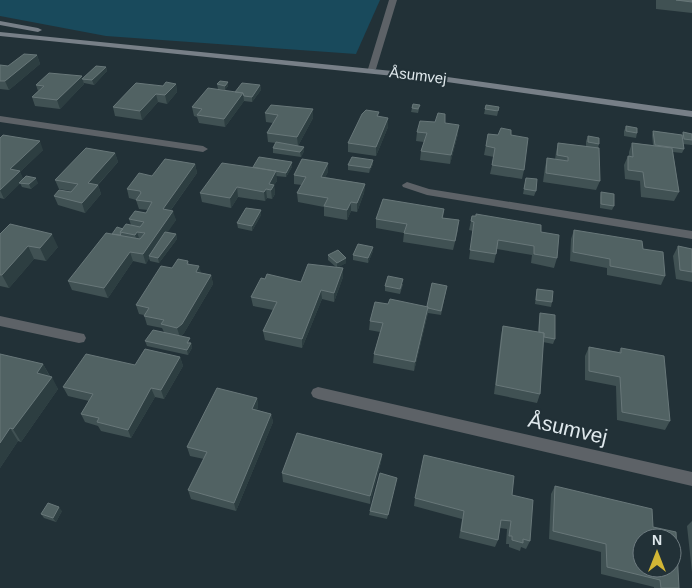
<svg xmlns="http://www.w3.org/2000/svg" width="692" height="588" font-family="Helvetica,sans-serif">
<rect width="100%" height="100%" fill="#223137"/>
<path fill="#194a5c" d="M 0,0 L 380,0 L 356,54 L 106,36 L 0,16 Z"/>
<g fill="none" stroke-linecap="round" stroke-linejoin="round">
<path fill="#5d6267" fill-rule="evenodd" d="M 389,0 L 397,0 L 376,69 L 369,71 L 368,69 Z
M 0,116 L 203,146 L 208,149 L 203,152 L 0,122 Z
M 407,182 L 429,189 L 692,231 L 692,239 L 427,195 L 403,187 L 402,185 Z
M 0,316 L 79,333 L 84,334 L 86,338 L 84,342 L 79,343 L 0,326 Z
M 318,387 L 692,472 L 692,486 L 318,399 L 313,397 L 311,393 L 313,389 Z"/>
<path fill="#777f87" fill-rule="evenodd" d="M 0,21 L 38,28 L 42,30 L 38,32 L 0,25 Z
M 0,32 L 433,75 L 692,111 L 692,117 L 433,80 L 0,36 Z"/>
</g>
<path fill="#405153" d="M 656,0 L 692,0 L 692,13 L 656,9 Z
M 37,55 L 40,64 L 9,90 L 0,89 L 0,65 L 8,66 Z
M 106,67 L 107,71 L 94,85 L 84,83 L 84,84 L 60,109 L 35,106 L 32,97 L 38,91 L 36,85 L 83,79 Z
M 228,82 L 228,86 L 225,90 L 218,89 L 217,84 Z
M 176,84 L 177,92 L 167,104 L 158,102 L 142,120 L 115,116 L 113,107 L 163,86 Z
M 260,85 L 261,90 L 252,102 L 244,101 L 225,127 L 199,123 L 197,117 L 194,116 L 192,107 L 235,92 Z
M 413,104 L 419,109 L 418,113 L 411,112 Z
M 486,105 L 498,112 L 497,116 L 484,114 Z
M 379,112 L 378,117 L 388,127 L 376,156 L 348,152 L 348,143 Z
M 265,113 L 313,118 L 298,146 L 304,147 L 304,151 L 301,157 L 273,153 L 273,148 L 276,143 L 268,142 L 267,133 L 273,123 L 266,122 Z
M 445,123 L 458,134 L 450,164 L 420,160 L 421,151 L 424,142 L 416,141 L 417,132 Z
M 626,126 L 637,133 L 636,138 L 624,136 L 624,131 Z
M 653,131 L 682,135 L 683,132 L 692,134 L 692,145 L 683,144 L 684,149 L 682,153 L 673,152 L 679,192 L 674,201 L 641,197 L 640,181 L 625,179 L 624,165 L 628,156 L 629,157 L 629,152 L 632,143 L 653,145 L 652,135 Z
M 488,134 L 498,135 L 511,135 L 524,170 L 522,179 L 490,174 L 494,157 L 484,155 Z
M 588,136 L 599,144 L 598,148 L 600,181 L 596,190 L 543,182 L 545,167 L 547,158 L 555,160 L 556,152 L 558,143 L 586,146 L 586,141 Z
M 0,138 L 43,150 L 20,172 L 23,179 L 38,183 L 31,189 L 22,187 L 20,183 L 4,199 L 0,198 Z
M 115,153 L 118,162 L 98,185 L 101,194 L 85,213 L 58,205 L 54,196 L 71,191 L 59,189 L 55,180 Z
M 292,162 L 292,167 L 286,177 L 276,176 L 277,181 L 274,185 L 275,194 L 272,199 L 267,198 L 265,201 L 238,197 L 231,208 L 202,202 L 200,193 L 253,168 Z
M 328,163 L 328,172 L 325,177 L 365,184 L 364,193 L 357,212 L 351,211 L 347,220 L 324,216 L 324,207 L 298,202 L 297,193 L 302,185 L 294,184 L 294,175 Z
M 195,164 L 197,173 L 171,210 L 176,220 L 167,232 L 176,234 L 177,239 L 159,263 L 150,261 L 149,258 L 146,264 L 133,261 L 108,298 L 72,290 L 68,281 L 112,234 L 131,225 L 129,219 L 146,213 L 148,210 L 139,209 L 136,200 L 129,198 L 127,189 L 152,176 Z
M 373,164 L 369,173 L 348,170 L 348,165 Z
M 526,178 L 536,191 L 534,196 L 523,194 Z
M 601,192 L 614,206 L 612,210 L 600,208 L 600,197 Z
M 444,209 L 443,218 L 458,230 L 453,250 L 403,242 L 404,233 L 376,228 L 376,219 Z
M 261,210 L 261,215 L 252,231 L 238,228 L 237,223 Z
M 472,216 L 541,232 L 557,258 L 554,268 L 531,263 L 532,255 L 497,249 L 494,263 L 469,259 L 473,231 L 469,230 Z
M 574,230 L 643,249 L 665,276 L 661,285 L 607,275 L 607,268 L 570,261 L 571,239 Z
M 0,234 L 58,247 L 46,261 L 34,259 L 9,288 L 0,286 Z
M 678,246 L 692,249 L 692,282 L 676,279 L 673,256 Z
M 373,251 L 368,263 L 353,260 L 353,255 Z
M 328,255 L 346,263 L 338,267 L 343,277 L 334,302 L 322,299 L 302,348 L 265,340 L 263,331 L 273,310 L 253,306 L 251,297 L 265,279 L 301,282 L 336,267 L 328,260 Z
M 188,261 L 189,265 L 201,273 L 211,275 L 213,284 L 184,333 L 181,336 L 191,343 L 192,348 L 188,355 L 147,346 L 145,341 L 164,332 L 162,328 L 147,325 L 144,315 L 139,314 L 136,305 L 172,268 Z
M 403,284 L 400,294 L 385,291 L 385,286 Z
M 537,289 L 552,302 L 551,307 L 535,304 L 536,294 Z
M 446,291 L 441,315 L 428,313 L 414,371 L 373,363 L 374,354 L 380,332 L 369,330 L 370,321 L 388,304 L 427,306 Z
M 540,313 L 555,339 L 553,344 L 543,342 L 540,394 L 537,403 L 494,394 L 501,335 L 503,326 L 538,332 L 539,318 Z
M 589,347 L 619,352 L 621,348 L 670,421 L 665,430 L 617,420 L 616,386 L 585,380 L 585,356 Z
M 0,354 L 43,364 L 50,376 L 58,389 L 21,442 L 18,441 L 0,468 Z
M 180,357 L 183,366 L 164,399 L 155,397 L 131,438 L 101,431 L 98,426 L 85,422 L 81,414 L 89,401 L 68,396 L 63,387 L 135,365 Z
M 257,398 L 258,407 L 257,410 L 271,414 L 273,422 L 236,511 L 191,499 L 188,490 L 204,459 L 190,456 L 187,447 Z
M 382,454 L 381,462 L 370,504 L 283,482 L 282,473 Z
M 397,478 L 387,519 L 369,515 L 370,511 Z
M 555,486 L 653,527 L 679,588 L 654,588 L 654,587 L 601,574 L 601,552 L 549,539 L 551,494 Z
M 512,495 L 530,541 L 526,549 L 521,547 L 520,551 L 509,547 L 509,544 L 506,544 L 507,529 L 500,528 L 498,540 L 495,547 L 459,538 L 462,519 L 414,506 L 415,498 Z
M 62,511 L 56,522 L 44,518 L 41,514 Z
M 692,521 L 692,572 L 687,526 Z"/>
<path fill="#2d3e41" d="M 37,55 L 40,64 L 9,90 L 5,81 Z
M 106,67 L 107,71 L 94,85 L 92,80 Z
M 82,76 L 84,84 L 60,109 L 57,100 Z
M 228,82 L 228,86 L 225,90 L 225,86 Z
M 176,84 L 177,92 L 167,104 L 165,95 Z
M 260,85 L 261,90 L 252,102 L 252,97 Z
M 243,93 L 244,101 L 225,127 L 224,119 Z
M 156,94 L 158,102 L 142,120 L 140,111 Z
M 313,109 L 313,118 L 298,146 L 297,137 Z
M 388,118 L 388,127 L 376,156 L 376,147 Z
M 459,125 L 458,134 L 450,164 L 451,155 Z
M 40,141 L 43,150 L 20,172 L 24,180 L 4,199 L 0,190 L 10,169 Z
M 304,147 L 304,151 L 301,157 L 300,152 Z
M 115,153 L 118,162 L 91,192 L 88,183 Z
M 373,160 L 373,164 L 369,173 L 370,168 Z
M 292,162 L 292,167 L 286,177 L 286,173 Z
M 328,163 L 328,172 L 321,186 L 321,177 Z
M 195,164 L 197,173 L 165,218 L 163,209 Z
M 276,171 L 277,181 L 274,185 L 275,194 L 272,199 L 271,190 L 269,184 Z
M 36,178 L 38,183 L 31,189 L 29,184 Z
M 365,184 L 364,193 L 357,212 L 357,203 Z
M 98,185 L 101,194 L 85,213 L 82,203 Z
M 237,187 L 238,197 L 231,208 L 230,198 Z
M 266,189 L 267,198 L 265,201 L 264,192 Z
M 351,202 L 351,211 L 347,220 L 347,210 Z
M 261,210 L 261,215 L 252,231 L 252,226 Z
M 173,211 L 176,220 L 151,257 L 149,256 L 149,258 L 146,264 L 143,254 Z
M 137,232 L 140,241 L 138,244 L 135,235 Z
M 52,234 L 58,247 L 46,261 L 40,248 Z
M 176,234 L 177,239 L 159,263 L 158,258 Z
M 28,246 L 34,259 L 9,288 L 2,275 Z
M 373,247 L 373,251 L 368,263 L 368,258 Z
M 130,252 L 133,261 L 108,298 L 104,288 Z
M 346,258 L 346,263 L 337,268 L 337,263 Z
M 199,266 L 202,275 L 196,272 Z
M 343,268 L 343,277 L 334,302 L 334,293 Z
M 211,275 L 213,284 L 184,333 L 180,337 L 177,328 Z
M 321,290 L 322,299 L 302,348 L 302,339 Z
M 428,307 L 427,316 L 414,371 L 415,362 Z
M 191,343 L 192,348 L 188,355 L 187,350 Z
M 180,357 L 183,366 L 164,399 L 161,390 Z
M 43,364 L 50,377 L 37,373 Z
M 52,377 L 58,389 L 21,442 L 13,429 Z
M 151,388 L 155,397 L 131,438 L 128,430 Z
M 257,398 L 258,407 L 254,418 L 252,409 Z
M 271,414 L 273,422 L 236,511 L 234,503 Z
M 10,428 L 18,441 L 0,468 L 0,443 Z
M 382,454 L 381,462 L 370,504 L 370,496 Z
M 59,507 L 62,511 L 56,522 L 53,518 Z"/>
<path fill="#516263" stroke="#687779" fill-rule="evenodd" d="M 676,0 L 692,0 L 692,2 Z
M 24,54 L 37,55 L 5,81 L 0,81 L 0,65 L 8,66 Z
M 96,66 L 106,67 L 92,80 L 82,79 Z
M 49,73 L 82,76 L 57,100 L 32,97 L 44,86 L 36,85 Z
M 220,81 L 228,82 L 225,86 L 217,84 Z
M 166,82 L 176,84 L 165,95 L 156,94 L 140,111 L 113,107 L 136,83 L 163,86 Z
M 242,83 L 260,85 L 252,97 L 244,96 L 243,93 L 235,92 Z
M 208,88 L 243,93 L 224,119 L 197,115 L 202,109 L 192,107 Z
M 413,104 L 420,105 L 418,109 L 412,108 Z
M 271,105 L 313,109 L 297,137 L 267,133 L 278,115 L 265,113 Z
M 486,105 L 499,107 L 498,111 L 485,109 Z
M 366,110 L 379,112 L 377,116 L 388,118 L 376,147 L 348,143 L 362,114 Z
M 438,113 L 445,114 L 445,123 L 459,125 L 451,155 L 421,151 L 427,133 L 417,132 L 420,121 L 435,122 Z
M 626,126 L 637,128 L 637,133 L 626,131 Z
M 501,128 L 511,130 L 511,135 L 528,138 L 524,170 L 492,165 L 495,148 L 486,146 L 488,134 L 498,135 Z
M 653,131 L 682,135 L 684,149 L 655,145 Z
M 683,132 L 692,134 L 692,140 L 684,139 Z
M 3,135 L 40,141 L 10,169 L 20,171 L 0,190 L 0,138 Z
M 588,136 L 599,138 L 599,144 L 588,142 Z
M 276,142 L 304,147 L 300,152 L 273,148 Z
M 558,143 L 599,148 L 600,181 L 546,173 L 547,158 L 568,161 L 568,157 L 557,155 Z
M 632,143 L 672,148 L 679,192 L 645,187 L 643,172 L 628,170 L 628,156 L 633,157 Z
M 86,148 L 115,153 L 88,183 L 98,185 L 82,203 L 54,196 L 59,190 L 71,192 L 78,184 L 55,180 Z
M 259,157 L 292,162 L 286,173 L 253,167 Z
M 352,157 L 373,160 L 370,168 L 348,165 Z
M 165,159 L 195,164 L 163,209 L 173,211 L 143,254 L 130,252 L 104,288 L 68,281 L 106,233 L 140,239 L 145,233 L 137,232 L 135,235 L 120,232 L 126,224 L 140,227 L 144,222 L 129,219 L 135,211 L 146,213 L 152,202 L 136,200 L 141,193 L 140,191 L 127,189 L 139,173 L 152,176 Z
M 302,159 L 328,163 L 321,177 L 365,184 L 357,203 L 351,202 L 347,210 L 324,206 L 328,198 L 297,193 L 306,177 L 294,175 Z
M 222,163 L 276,171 L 269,184 L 274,185 L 271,190 L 266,189 L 264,192 L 237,187 L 230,198 L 200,193 Z
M 26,176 L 36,178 L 29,184 L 19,183 Z
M 526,178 L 537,179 L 536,191 L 524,189 Z
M 601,192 L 614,194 L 614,206 L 601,204 Z
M 383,199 L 444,209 L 442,218 L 459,220 L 455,241 L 404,233 L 407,224 L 376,219 Z
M 246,208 L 261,210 L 252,226 L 237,223 Z
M 476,214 L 541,225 L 541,232 L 559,235 L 557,258 L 534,254 L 534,246 L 498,240 L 496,254 L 470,250 L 474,222 L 471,221 L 472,216 L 476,216 Z
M 10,224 L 52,234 L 40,248 L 28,246 L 2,275 L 0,275 L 0,234 Z
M 117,227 L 123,229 L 120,232 L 121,234 L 120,235 L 112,234 Z
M 574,230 L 642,241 L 643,249 L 663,252 L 665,276 L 610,266 L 610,259 L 573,252 Z
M 165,232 L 176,234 L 158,258 L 149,256 Z
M 358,244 L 373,247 L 368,258 L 353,255 Z
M 678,246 L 692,249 L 692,272 L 680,270 Z
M 338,250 L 346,258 L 337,263 L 328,255 Z
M 178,259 L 188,261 L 187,264 L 199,266 L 196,272 L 211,275 L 182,324 L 177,328 L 161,324 L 164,320 L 144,316 L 149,308 L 136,305 L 161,266 L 172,268 Z
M 308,264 L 343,268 L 334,293 L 321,290 L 302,339 L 263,331 L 277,302 L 251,297 L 261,278 L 265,279 L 267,274 L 301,282 Z
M 388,276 L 403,279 L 400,289 L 385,286 Z
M 432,283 L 447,286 L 441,311 L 428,308 L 428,307 L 427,306 Z
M 537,289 L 553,291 L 552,302 L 536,300 Z
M 390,299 L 428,307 L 415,362 L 374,354 L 383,323 L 370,321 L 375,302 L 388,304 Z
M 540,313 L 555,315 L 555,339 L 544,337 L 544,333 L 539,332 Z
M 503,326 L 544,333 L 540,394 L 496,385 Z
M 153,330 L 190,338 L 187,343 L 191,343 L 187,350 L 145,341 Z
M 589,347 L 621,353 L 621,348 L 664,356 L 670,421 L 622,412 L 620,377 L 589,371 Z
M 145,349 L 180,357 L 161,390 L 151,388 L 128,430 L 97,422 L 99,418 L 81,414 L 93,394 L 63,387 L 86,354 L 135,365 Z
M 0,354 L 43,364 L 37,373 L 52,377 L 13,429 L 10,428 L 0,443 Z
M 217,388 L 257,398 L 252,409 L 271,414 L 234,503 L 188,490 L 207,452 L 187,447 Z
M 297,433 L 382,454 L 370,496 L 282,473 Z
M 424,455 L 514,476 L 512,495 L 533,500 L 530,541 L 523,539 L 523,543 L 512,540 L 512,536 L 509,536 L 511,521 L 501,520 L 498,540 L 461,531 L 464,511 L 415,498 Z
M 380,473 L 397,478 L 388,515 L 370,511 Z
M 555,486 L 652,509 L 653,527 L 676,532 L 679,588 L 661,588 L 660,580 L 607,567 L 606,544 L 553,531 ZM 642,538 L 672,538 L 672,568 L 642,568 Z
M 48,503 L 59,507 L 53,518 L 41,514 Z"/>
<g text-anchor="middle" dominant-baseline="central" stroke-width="4" stroke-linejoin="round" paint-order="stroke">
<g font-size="15" fill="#e0e9ed" stroke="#223137">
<text transform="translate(418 75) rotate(7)">Åsumvej</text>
</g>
<g font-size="21" fill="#e0e9ed" stroke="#223137">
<text transform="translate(568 428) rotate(13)">Åsumvej</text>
</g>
</g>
<g transform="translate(657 553)"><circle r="24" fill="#223137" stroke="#6e7b80"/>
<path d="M0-4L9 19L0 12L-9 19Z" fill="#d2b635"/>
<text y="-8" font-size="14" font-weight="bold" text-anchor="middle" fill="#e0e9ed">N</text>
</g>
</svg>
